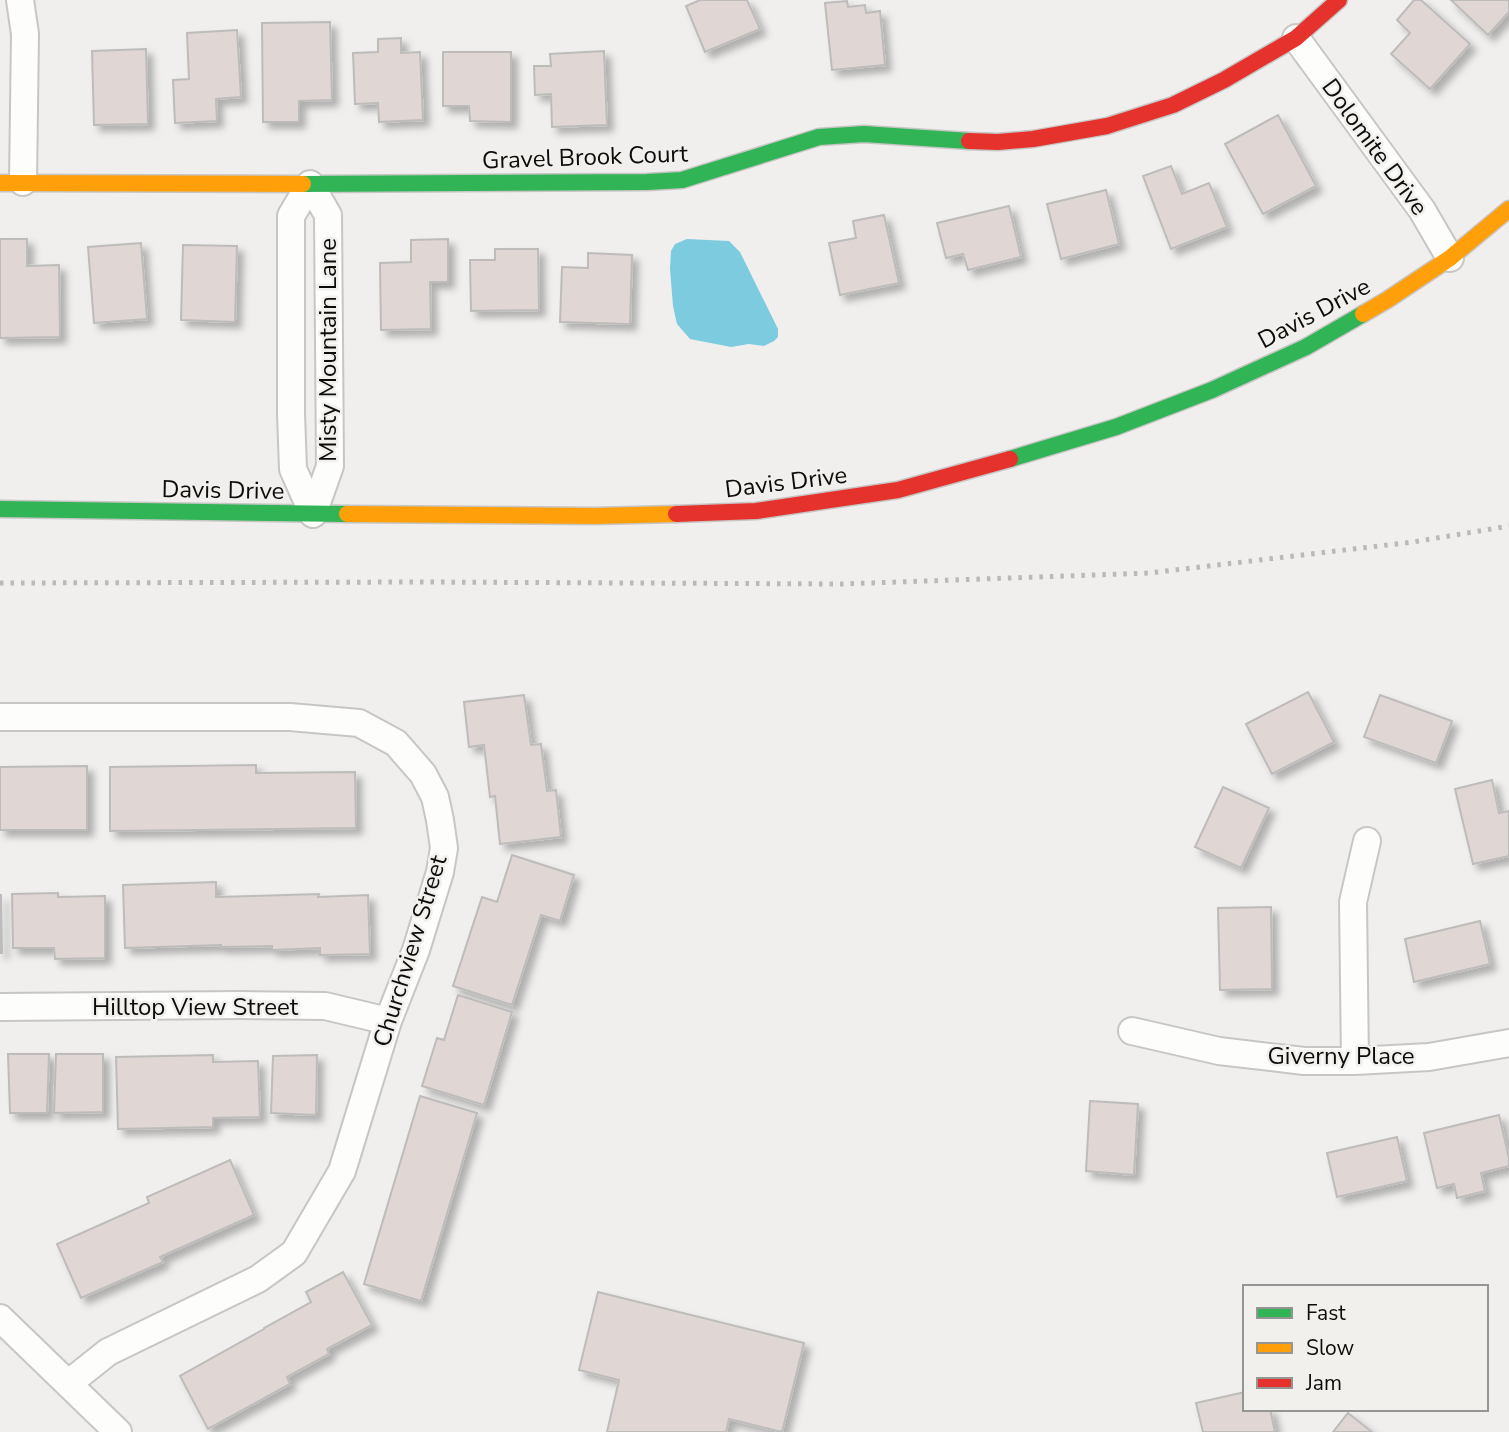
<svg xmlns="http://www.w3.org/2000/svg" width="1509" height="1432" font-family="'Nunito Sans',sans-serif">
<defs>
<filter id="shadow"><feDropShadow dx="6" dy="6" stdDeviation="3.5" flood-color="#0004"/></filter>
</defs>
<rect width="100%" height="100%" fill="#f0efee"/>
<path fill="#7ccbdf" d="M 687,239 L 729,241 L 740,252 L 778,329 L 778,337 L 774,341 L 764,346 L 749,344 L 731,347 L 690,339 L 677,324 L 673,306 L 670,269 L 671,251 L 675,244 Z"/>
<path fill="#e0d6d3" stroke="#bdbcbb" stroke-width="2" filter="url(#shadow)" d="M 700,0 L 747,0 L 760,29 L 705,52 L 686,6 Z
M 1414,0 L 1421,0 L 1470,44 L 1430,89 L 1391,54 L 1410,33 L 1397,20 Z
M 1451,0 L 1509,0 L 1509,12 L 1488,35 Z
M 847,1 L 848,7 L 865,5 L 866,13 L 880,11 L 885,65 L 832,70 L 825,3 Z
M 330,22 L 332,100 L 299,101 L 299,122 L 263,122 L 262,23 Z
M 237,30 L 241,97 L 216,99 L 217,121 L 175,123 L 173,80 L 189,79 L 187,33 Z
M 401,38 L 401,53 L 420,52 L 423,120 L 379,122 L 378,103 L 355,104 L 353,53 L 378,52 L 378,39 Z
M 146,49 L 148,124 L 94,125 L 92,51 Z
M 604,51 L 607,125 L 552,127 L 551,94 L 535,95 L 534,66 L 551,66 L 550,54 Z
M 443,52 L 511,52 L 511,122 L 470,121 L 469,106 L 443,106 Z
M 1278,115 L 1316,186 L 1263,214 L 1225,144 Z
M 1171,166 L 1182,194 L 1209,183 L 1227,227 L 1171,249 L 1143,176 Z
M 1106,190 L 1119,244 L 1061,259 L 1047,204 Z
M 1009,206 L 1021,257 L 968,270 L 963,254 L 946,258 L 937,223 Z
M 884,215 L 899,283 L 840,295 L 829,243 L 856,238 L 853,221 Z
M 0,239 L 27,239 L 27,266 L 59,265 L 60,337 L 0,338 Z
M 448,239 L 448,282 L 430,282 L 431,329 L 381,330 L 380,263 L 411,262 L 411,240 Z
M 141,243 L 147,319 L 94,323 L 88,247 Z
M 183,245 L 237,246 L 235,322 L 181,320 Z
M 495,249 L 538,249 L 539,310 L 471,311 L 470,260 L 495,260 Z
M 588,253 L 632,255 L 630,324 L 560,322 L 562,267 L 588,268 Z
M 1308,692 L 1334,742 L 1272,774 L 1246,724 Z
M 524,695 L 531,745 L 541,744 L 547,791 L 556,790 L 561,837 L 500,844 L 495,796 L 490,797 L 484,745 L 469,747 L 464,702 Z
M 1380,695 L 1452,721 L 1436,763 L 1364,737 Z
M 256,765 L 256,773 L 355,772 L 356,828 L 110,831 L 110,767 Z
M 87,766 L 87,830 L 0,830 L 0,767 Z
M 1492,780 L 1499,813 L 1509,811 L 1509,856 L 1473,864 L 1455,789 Z
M 1223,787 L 1269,808 L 1241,868 L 1195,847 Z
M 512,855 L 574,875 L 560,921 L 541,915 L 512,1005 L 453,986 L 482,897 L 497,902 Z
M 216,882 L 216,897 L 319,894 L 318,897 L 368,895 L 370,954 L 320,955 L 320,948 L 272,950 L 272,946 L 221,947 L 221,945 L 125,948 L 123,885 Z
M 58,893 L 58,897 L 105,896 L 105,958 L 55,959 L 54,948 L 13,948 L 12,894 Z
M 0,895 L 1,895 L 2,953 L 0,953 Z
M 1271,907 L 1272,989 L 1220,990 L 1218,908 Z
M 1480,921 L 1490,964 L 1414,982 L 1405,939 Z
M 458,995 L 512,1012 L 484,1105 L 422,1086 L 437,1038 L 444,1040 Z
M 8,1054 L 49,1054 L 47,1113 L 10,1113 Z
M 56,1054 L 103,1054 L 103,1112 L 54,1113 Z
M 213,1055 L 213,1062 L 258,1061 L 260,1117 L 213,1118 L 213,1127 L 118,1129 L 116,1057 Z
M 317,1055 L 316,1115 L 271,1113 L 273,1056 Z
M 420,1096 L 477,1113 L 421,1301 L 364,1284 Z
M 1090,1101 L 1138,1104 L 1134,1175 L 1086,1171 Z
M 1499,1115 L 1509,1158 L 1509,1166 L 1481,1173 L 1485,1191 L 1457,1198 L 1454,1184 L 1437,1188 L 1424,1133 Z
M 1397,1137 L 1407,1181 L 1337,1197 L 1327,1153 Z
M 230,1160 L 254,1215 L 160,1257 L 163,1262 L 81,1298 L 57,1244 L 149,1203 L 147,1197 Z
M 343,1272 L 372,1325 L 327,1349 L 329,1354 L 287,1377 L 290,1384 L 208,1429 L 180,1376 L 264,1329 L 264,1328 L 311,1302 L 306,1292 Z
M 598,1292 L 804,1343 L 782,1432 L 729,1419 L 726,1432 L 607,1432 L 619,1380 L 579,1370 Z
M 1245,1392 L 1245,1409 L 1270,1409 L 1275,1432 L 1203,1432 L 1196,1403 Z
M 1348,1413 L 1372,1432 L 1333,1432 Z"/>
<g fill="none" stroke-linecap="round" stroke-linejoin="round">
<defs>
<path id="street" d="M 20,0 L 25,34 L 23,182
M 1296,38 L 1422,210 L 1450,258
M 310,184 L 328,215 L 330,466 L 313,514 L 293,469 L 291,414 L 291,216 Z
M 0,717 L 290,717 L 359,723 L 396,743 L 423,774 L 435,797 L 440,820 L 444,848 L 440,872 L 416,950 L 388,1021 L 342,1171 L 294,1253 L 258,1279 L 108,1352 L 69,1383
M 0,1007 L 240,1005 L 325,1006 L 388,1021
M 1132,1031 L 1219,1051 L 1304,1061 L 1355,1061 L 1429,1057 L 1509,1043
M 1355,1061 L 1353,902 L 1367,841
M 0,1318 L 118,1432"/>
<path id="fast" d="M 303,184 L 647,182 L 682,180 L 819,137 L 864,134 L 969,141
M 1010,459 L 1116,427 L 1212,390 L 1306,347 L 1363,314
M 0,509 L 347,514"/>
<path id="slow" d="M 0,183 L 303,184
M 1363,314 L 1387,300 L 1450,258 L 1509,209
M 347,514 L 595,516 L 676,514"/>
<path id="jam" d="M 969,141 L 998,142 L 1033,139 L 1107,126 L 1173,105 L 1224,80 L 1296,38 L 1339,0
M 676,514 L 756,511 L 898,490 L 1010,459"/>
</defs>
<use href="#street" stroke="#c7c6c5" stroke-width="30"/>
<use href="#fast" stroke="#c7c6c5" stroke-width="19"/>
<use href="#slow" stroke="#c7c6c5" stroke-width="19"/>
<use href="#jam" stroke="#c7c6c5" stroke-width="19"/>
<use href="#street" stroke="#fdfdfc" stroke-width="26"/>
<use href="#fast" stroke="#30b455" stroke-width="16"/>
<use href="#slow" stroke="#ff9f0a" stroke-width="16"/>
<use href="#jam" stroke="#e5322d" stroke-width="16"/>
<path stroke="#b9b9b8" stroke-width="5" stroke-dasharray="3.5 7" stroke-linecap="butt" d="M 0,583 L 424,582 L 841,584 L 1149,573 L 1413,542 L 1509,526"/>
</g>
<g text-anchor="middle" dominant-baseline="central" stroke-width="5" stroke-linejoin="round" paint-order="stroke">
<g font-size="24" fill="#0c0c0b" stroke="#f1f0ed">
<text transform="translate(1375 147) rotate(54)">Dolomite Drive</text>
<text transform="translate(585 157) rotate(-2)">Gravel Brook Court</text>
<text transform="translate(1314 313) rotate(-28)">Davis Drive</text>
<text transform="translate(328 350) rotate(-90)">Misty Mountain Lane</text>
<text transform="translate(786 482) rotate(-7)">Davis Drive</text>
<text transform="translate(223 490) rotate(1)">Davis Drive</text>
<text transform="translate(410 951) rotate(-73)">Churchview Street</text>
<text x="195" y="1007">Hilltop View Street</text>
<text x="1341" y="1056">Giverny Place</text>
</g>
</g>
<rect x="1243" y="1285" width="245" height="126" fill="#f1f0ed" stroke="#959593" stroke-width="2"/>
<rect x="1257" y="1308" width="35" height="10" fill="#30b455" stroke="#959593" stroke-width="2"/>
<text x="1306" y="1320" font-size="21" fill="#0c0c0b">Fast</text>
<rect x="1257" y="1343" width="35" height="10" fill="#ff9f0a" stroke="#959593" stroke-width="2"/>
<text x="1306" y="1355" font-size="21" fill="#0c0c0b">Slow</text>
<rect x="1257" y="1378" width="35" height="10" fill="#e5322d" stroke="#959593" stroke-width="2"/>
<text x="1306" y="1390" font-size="21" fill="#0c0c0b">Jam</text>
</svg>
